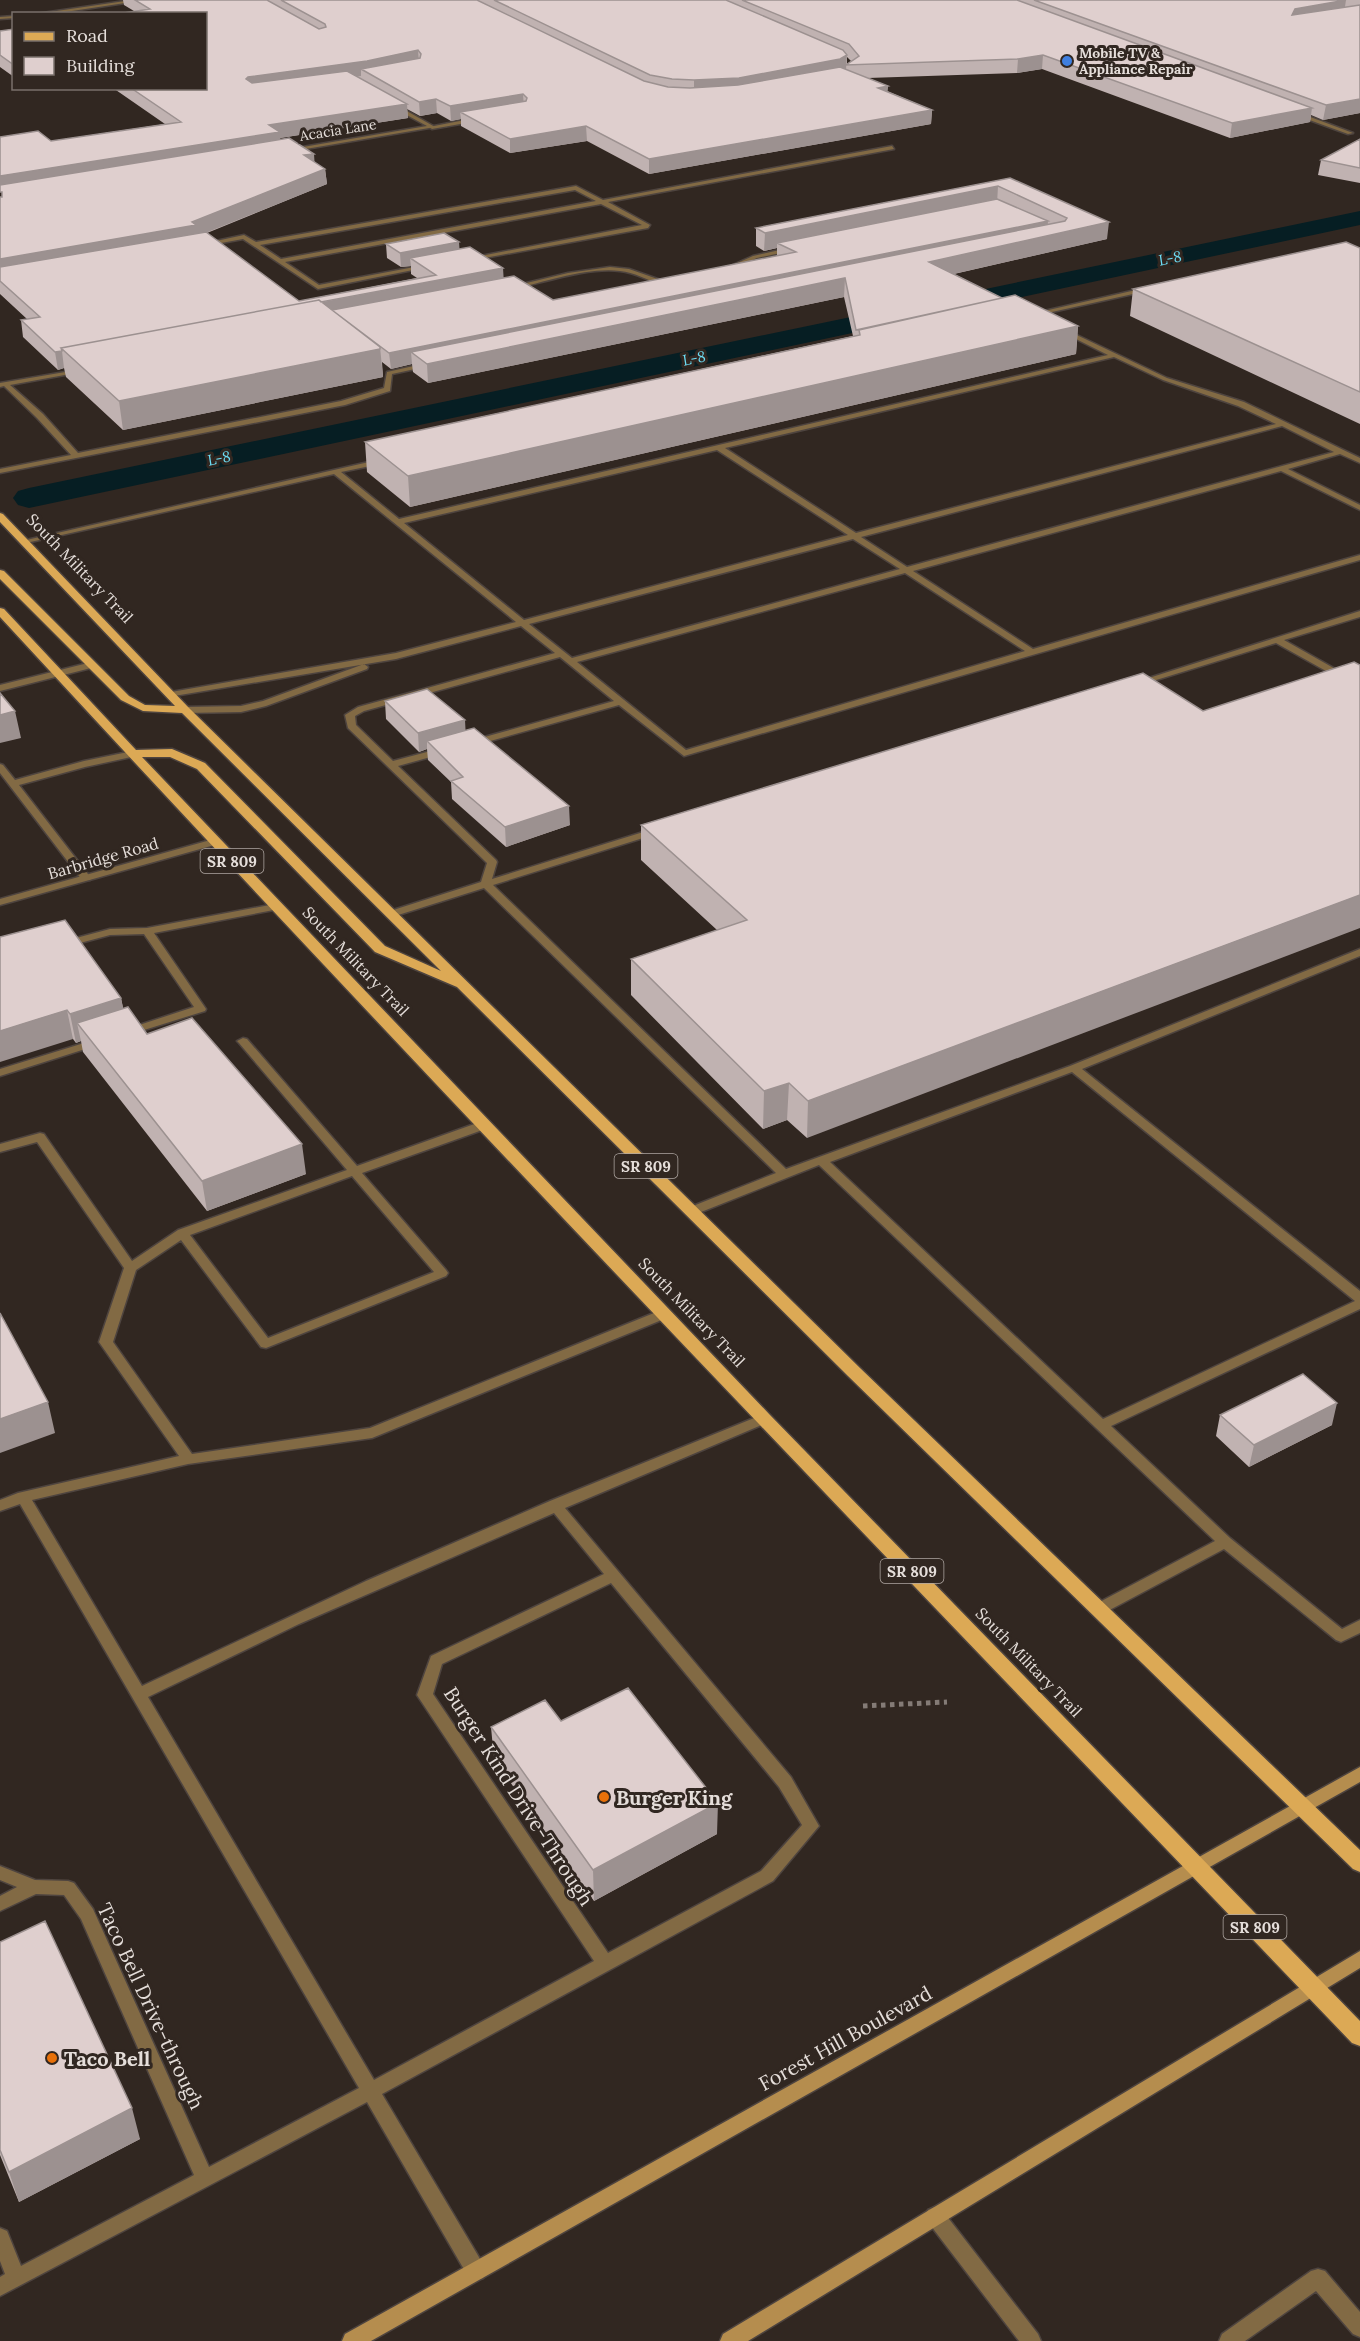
<svg xmlns="http://www.w3.org/2000/svg" width="1360" height="2341" font-family="Lora,serif">
<rect width="100%" height="100%" fill="#312721"/>
<g fill="none" stroke-linecap="round" stroke-linejoin="round">
<path fill="#061e23" fill-rule="evenodd" d="M 1360,211 L 1360,225 L 29,508 L 18,505 L 13,498 L 18,491 L 29,488 Z"/>
<defs>
<path id="service" d="M 475,118 L 477,121 L 432,129 L 429,127 Z
M 892,146 L 894,149 L 608,202 L 650,225 L 648,228 L 468,261 L 465,259 L 642,225 L 601,204 L 285,262 L 319,285 L 425,265 L 428,267 L 318,289 L 243,239 L 205,246 L 202,244 L 244,235 L 256,242 L 576,186 L 603,200 ZM 575,190 L 596,201 L 281,259 L 260,245 Z
M 793,247 L 796,249 L 795,250 L 757,258 L 731,269 L 726,268 L 753,256 Z
M 610,267 L 629,269 L 669,283 L 666,285 L 660,284 C 647,280 634,272 620,271 C 587,267 546,282 513,289 L 510,287 L 568,273 Z
M 1149,287 L 1152,289 L 1151,290 L 1034,316 L 1031,314 Z
M 1062,328 L 1167,378 L 1244,402 L 1360,458 L 1360,463 L 1340,454 L 1288,469 L 1360,505 L 1360,510 L 1281,471 L 913,571 L 1033,649 L 1360,555 L 1360,560 L 684,756 L 619,705 L 476,745 L 470,745 L 470,741 L 614,701 L 560,657 L 364,711 L 355,716 L 356,725 L 393,761 L 442,748 L 445,749 L 445,753 L 398,766 L 496,860 L 497,862 L 492,879 L 653,829 L 659,829 L 659,833 L 493,885 L 786,1169 L 1070,1066 L 1360,949 L 1360,956 L 1082,1069 L 1360,1291 L 1360,1309 L 1111,1426 L 1230,1538 L 1342,1629 L 1360,1620 L 1360,1633 L 1341,1642 L 1336,1640 L 1224,1549 L 1104,1613 L 1099,1615 L 1094,1613 L 1092,1609 L 1094,1605 L 1215,1541 L 819,1165 L 696,1214 L 688,1214 L 686,1211 L 688,1208 L 776,1173 L 484,888 L 395,916 L 387,916 L 386,914 L 387,912 L 481,882 L 487,863 L 348,728 L 345,715 L 358,707 L 555,653 L 521,626 L 396,659 L 168,697 L 168,693 L 171,692 L 396,653 L 516,622 L 334,474 L 26,543 L 22,541 L 382,459 L 385,459 L 385,463 L 341,472 L 399,519 L 1108,355 L 1060,331 L 1059,330 ZM 1114,357 L 1163,380 L 1238,406 L 1276,424 L 856,533 L 725,448 ZM 1282,426 L 1334,452 L 907,567 L 861,537 ZM 717,450 L 848,535 L 524,620 L 404,523 ZM 853,539 L 900,569 L 572,658 L 529,624 ZM 905,573 L 1025,651 L 686,750 L 577,662 ZM 1072,1072 L 1355,1301 L 1103,1419 L 830,1162 Z
M 427,363 L 429,364 L 429,366 L 392,374 L 390,391 L 345,405 L 0,473 L 0,469 L 71,455 L 37,418 L 4,386 L 0,387 L 0,383 L 83,369 L 83,371 L 81,372 L 10,385 L 43,414 L 78,453 L 341,401 L 384,388 L 387,372 Z
M 1360,611 L 1360,617 L 1284,640 L 1360,683 L 1360,690 L 1276,643 L 1140,685 L 1134,685 L 1133,683 Z
M 92,662 L 96,665 L 95,667 L 0,691 L 0,685 Z
M 364,664 L 368,667 L 367,669 L 266,706 L 241,712 L 185,713 L 180,710 L 185,707 L 241,706 L 263,701 Z
M 133,751 L 136,752 L 136,756 L 85,767 L 19,785 L 91,878 L 90,880 L 82,880 L 0,773 L 0,764 L 3,765 L 15,780 L 84,761 Z
M 275,904 L 279,905 L 280,907 L 279,909 L 154,933 L 206,1009 L 205,1011 L 128,1035 L 122,1032 L 124,1030 L 194,1007 L 144,934 L 110,935 L 65,947 L 60,944 L 61,942 L 110,929 L 147,928 Z
M 243,1038 L 247,1039 L 357,1166 L 480,1122 L 488,1122 L 490,1125 L 488,1128 L 362,1173 L 446,1270 L 448,1273 L 446,1276 L 266,1348 L 261,1347 L 181,1240 L 136,1270 L 113,1342 L 192,1454 L 370,1428 L 659,1311 L 669,1311 L 670,1314 L 669,1317 L 372,1438 L 188,1464 L 32,1500 L 142,1686 L 366,1581 L 550,1501 L 764,1414 L 769,1416 L 771,1419 L 769,1422 L 565,1508 L 791,1777 L 819,1826 L 773,1881 L 382,2094 L 483,2264 L 485,2271 L 483,2278 L 476,2280 L 469,2278 L 367,2102 L 0,2296 L 0,2277 L 5,2274 L 0,2261 L 0,2228 L 7,2231 L 21,2266 L 194,2175 L 81,1919 L 64,1895 L 36,1894 L 0,1911 L 0,1896 L 17,1887 L 0,1880 L 0,1866 L 35,1880 L 68,1881 L 74,1883 L 93,1909 L 209,2167 L 359,2088 L 20,1504 L 0,1511 L 0,1500 L 18,1493 L 179,1456 L 99,1342 L 124,1268 L 37,1142 L 0,1152 L 0,1144 L 40,1133 L 44,1134 L 132,1261 L 178,1230 L 347,1170 L 239,1043 L 237,1041 ZM 352,1176 L 434,1272 L 268,1338 L 190,1235 ZM 554,1513 L 604,1574 L 431,1656 L 417,1695 L 594,1961 L 374,2080 L 148,1697 L 299,1624 ZM 611,1583 L 779,1787 L 802,1825 L 761,1871 L 608,1953 L 433,1694 L 442,1664 Z
M 97,1039 L 101,1040 L 103,1042 L 101,1044 L 0,1076 L 0,1069 Z
M 935,2207 L 942,2210 L 1038,2334 L 1041,2341 L 1019,2341 L 928,2222 L 926,2216 L 928,2210 Z
M 1318,2269 L 1325,2271 L 1360,2312 L 1360,2337 L 1353,2334 L 1316,2291 L 1245,2341 L 1219,2341 L 1222,2334 L 1311,2271 Z"/>
<path id="minor" d="M 392,105 L 396,105 L 435,127 L 288,152 L 285,150 L 427,126 L 392,107 Z
M 1293,112 L 1297,112 L 1353,133 L 1348,134 L 1293,114 Z
M 214,839 L 218,840 L 218,844 L 0,905 L 0,899 Z"/>
<path id="tertiary" d="M 132,0 L 145,0 L 52,14 L 36,14 Z
M 14,16 L 14,18 L 0,19 L 0,17 Z"/>
<path id="secondary" d="M 1360,1767 L 1360,1782 L 371,2341 L 342,2341 L 345,2334 Z
M 1360,1951 L 1360,1968 L 748,2341 L 720,2341 L 723,2334 Z"/>
<path id="primary" d="M 0,513 L 3,514 L 189,708 L 860,1368 L 1360,1850 L 1360,1872 L 1353,1869 L 848,1376 L 457,987 L 375,952 L 197,769 L 170,757 L 142,757 L 770,1415 L 1360,2021 L 1360,2046 L 1352,2043 C 899,1570 444,1099 0,617 L 0,608 L 4,609 L 136,750 L 172,749 L 205,763 L 385,946 L 441,971 L 182,713 L 143,711 L 121,700 L 0,579 L 0,570 L 4,571 L 129,696 L 145,705 L 175,706 L 0,522 Z"/>
</defs>
<use href="#service" stroke="#4e443f" stroke-width="3"/>
<use href="#minor" stroke="#4e443f" stroke-width="3"/>
<use href="#tertiary" stroke="#4e443f" stroke-width="3"/>
<use href="#secondary" stroke="#4e443f" stroke-width="3"/>
<use href="#primary" stroke="#4e443f" stroke-width="3"/>
<path stroke="#847b76" stroke-width="5" stroke-dasharray="4.5 4.5" stroke-linecap="butt" d="M 863,1706 L 947,1702"/>
<use href="#service" fill="#826a44" fill-rule="evenodd"/>
<use href="#minor" fill="#826a44" fill-rule="evenodd"/>
<use href="#tertiary" fill="#826a44" fill-rule="evenodd"/>
<use href="#secondary" fill="#b58d4e" fill-rule="evenodd"/>
<use href="#primary" fill="#dca955" fill-rule="evenodd"/>
</g>
<path fill="#c0b2b1" fill-rule="evenodd" d="M 123,0 L 1360,0 L 1360,113 L 1323,120 L 1311,115 L 1310,122 L 1230,138 L 1042,69 L 1017,73 L 868,78 L 888,86 L 887,91 L 932,110 L 931,124 L 649,174 L 587,141 L 510,153 L 461,126 L 461,119 L 451,121 L 437,113 L 420,116 L 407,109 L 408,118 L 280,138 L 281,140 L 325,169 L 327,184 L 207,233 L 299,301 L 417,278 L 411,274 L 411,266 L 401,267 L 387,258 L 386,244 L 460,249 L 504,278 L 553,300 L 777,256 L 777,248 L 764,251 L 756,246 L 756,228 L 1010,178 L 1107,239 L 954,274 L 1002,298 L 1078,326 L 1076,354 L 410,507 L 367,472 L 365,442 L 853,336 L 844,297 L 428,383 L 413,372 L 412,364 L 391,369 L 382,362 L 383,377 L 123,430 L 66,377 L 64,368 L 58,370 L 23,337 L 21,320 L 27,319 L 0,294 L 0,197 L 2,197 L 51,141 L 165,124 L 113,88 L 206,88 L 134,11 L 124,5 ZM 847,57 L 851,61 L 847,64 Z
M 14,29 L 14,77 L 0,67 L 0,31 Z
M 1360,139 L 1360,183 L 1318,175 L 1321,160 Z
M 1360,248 L 1360,424 L 1130,316 L 1133,289 Z
M 1143,673 L 807,1138 L 787,1120 L 763,1129 L 631,995 L 631,959 L 717,930 L 641,860 L 641,825 Z
M 385,701 L 465,720 L 465,731 L 570,825 L 506,847 L 452,799 L 451,782 L 428,760 L 427,749 L 419,752 L 386,719 Z
M 0,937 L 121,998 L 123,1008 L 147,1034 L 306,1174 L 207,1211 L 83,1052 L 81,1041 L 76,1043 L 73,1039 Z
M 1220,1415 L 1332,1425 L 1249,1467 L 1216,1436 Z
M 491,1727 L 717,1834 L 594,1901 L 494,1759 Z
M 0,1942 L 140,2139 L 19,2202 L 0,2155 Z"/>
<path fill="#9c9190" d="M 1346,0 L 1344,13 L 1292,15 L 1295,9 Z
M 418,50 L 419,64 L 361,69 L 361,76 L 250,91 L 246,79 L 248,77 Z
M 847,55 L 846,69 L 694,94 L 694,80 Z
M 1043,55 L 1042,69 L 1017,73 L 1018,59 Z
M 888,86 L 887,100 L 878,88 Z
M 523,94 L 524,108 L 460,112 L 461,119 L 451,121 L 450,106 Z
M 436,99 L 437,113 L 420,116 L 419,102 Z
M 1360,99 L 1360,113 L 1323,120 L 1326,105 Z
M 407,104 L 408,118 L 280,138 L 281,147 L 0,192 L 0,176 L 269,125 Z
M 1312,108 L 1310,122 L 1230,138 L 1232,123 Z
M 932,110 L 931,124 L 649,174 L 649,159 Z
M 586,126 L 587,141 L 510,153 L 510,139 Z
M 314,154 L 315,169 L 304,155 Z
M 325,169 L 327,184 L 198,236 L 0,276 L 0,259 L 192,222 Z
M 998,186 L 997,204 L 777,243 L 777,248 L 764,251 L 765,233 Z
M 1048,221 L 1047,235 L 411,352 L 412,364 L 391,369 L 389,353 Z
M 1109,222 L 1107,239 L 927,280 L 929,262 Z
M 459,242 L 460,256 L 410,258 L 411,266 L 401,267 L 400,253 Z
M 503,268 L 504,284 L 64,351 Z
M 845,278 L 844,297 L 428,383 L 427,364 Z
M 1078,326 L 1076,354 L 410,507 L 408,476 Z
M 380,347 L 383,377 L 123,430 L 119,401 Z
M 62,351 L 64,368 L 58,370 L 55,352 Z
M 15,711 L 21,738 L 0,743 L 0,715 Z
M 465,720 L 466,739 L 427,741 L 427,749 L 419,752 L 418,733 Z
M 569,806 L 570,825 L 506,847 L 505,827 Z
M 1360,895 L 1360,928 L 807,1138 L 808,1101 Z
M 121,998 L 127,1027 L 77,1023 L 81,1041 L 76,1043 L 70,1014 Z
M 67,1010 L 73,1039 L 0,1062 L 0,1031 Z
M 789,1083 L 787,1120 L 763,1129 L 764,1091 Z
M 302,1144 L 306,1174 L 207,1211 L 202,1181 Z
M 48,1402 L 55,1433 L 0,1453 L 0,1419 Z
M 1337,1403 L 1332,1425 L 1249,1467 L 1254,1445 Z
M 718,1803 L 717,1834 L 594,1901 L 593,1870 Z
M 132,2108 L 140,2139 L 19,2202 L 9,2172 Z"/>
<path fill="#dfcfce" stroke="#9c9190" stroke-width="1.5" d="M 135,0 L 267,0 L 319,29 L 326,27 L 325,24 L 281,0 L 477,0 L 644,81 L 668,87 L 690,88 L 738,85 L 840,67 L 888,86 L 878,88 L 932,110 L 649,159 L 586,126 L 510,139 L 460,112 L 526,101 L 527,98 L 523,94 L 450,106 L 436,99 L 419,102 L 361,69 L 420,58 L 421,54 L 418,50 L 367,61 L 248,77 L 246,79 L 252,83 L 347,71 L 407,104 L 269,125 L 280,132 L 0,176 L 0,137 L 38,131 L 51,141 L 181,122 L 131,88 L 206,88 L 206,14 L 117,14 L 150,9 Z
M 494,0 L 726,0 L 843,50 L 847,55 L 840,59 L 739,78 L 694,80 L 672,79 L 650,75 Z
M 742,0 L 1017,0 L 1312,108 L 1232,123 L 1043,55 L 1018,59 L 846,65 L 859,56 L 849,44 Z
M 1034,0 L 1346,0 L 1295,9 L 1292,15 L 1360,5 L 1360,99 L 1326,105 Z
M 14,29 L 14,65 L 0,55 L 0,31 Z
M 289,138 L 314,154 L 304,155 L 325,169 L 192,222 L 196,225 L 0,259 L 0,197 L 2,197 L 2,192 L 0,192 L 0,185 Z
M 1360,139 L 1360,168 L 1321,160 Z
M 1010,178 L 1109,222 L 929,262 L 1002,298 L 856,330 L 845,278 L 427,364 L 411,352 L 1065,221 L 1067,218 L 998,186 L 765,233 L 756,228 Z
M 997,199 L 1048,221 L 389,353 L 332,310 L 514,276 L 553,300 L 796,252 L 777,243 Z
M 206,232 L 299,301 L 436,275 L 410,258 L 470,247 L 503,268 L 321,302 L 319,300 L 61,348 L 62,351 L 55,352 L 21,320 L 40,317 L 0,281 L 0,267 Z
M 444,233 L 459,242 L 400,253 L 386,244 Z
M 1346,242 L 1360,248 L 1360,392 L 1133,289 Z
M 1015,295 L 1078,326 L 408,476 L 365,442 L 860,335 L 859,330 Z
M 319,300 L 380,347 L 380,349 L 119,401 L 61,348 Z
M 1354,662 L 1360,665 L 1360,895 L 808,1101 L 789,1083 L 764,1091 L 631,959 L 747,920 L 641,825 L 1143,673 L 1203,711 Z
M 427,689 L 465,720 L 418,733 L 385,701 Z
M 0,693 L 15,711 L 0,715 Z
M 474,728 L 569,806 L 505,827 L 451,781 L 463,777 L 427,741 Z
M 65,920 L 121,998 L 70,1014 L 67,1010 L 0,1031 L 0,937 Z
M 128,1007 L 147,1034 L 192,1018 L 302,1144 L 202,1181 L 77,1023 Z
M 0,1313 L 48,1402 L 0,1419 Z
M 1303,1374 L 1337,1403 L 1254,1445 L 1220,1415 Z
M 628,1688 L 718,1803 L 593,1870 L 491,1727 L 545,1700 L 561,1721 Z
M 45,1921 L 132,2108 L 9,2172 L 0,2150 L 0,1942 Z"/>
<circle fill="#3f7fe0" stroke="#312721" stroke-width="2" cx="1067" cy="61" r="6"/>
<g fill="#e8710a" stroke="#312721" stroke-width="2">
<circle cx="604" cy="1797" r="6"/>
<circle cx="52" cy="2058" r="6"/>
</g>
<g text-anchor="middle" dominant-baseline="central" stroke-width="6" stroke-linejoin="round" paint-order="stroke">
<g font-size="14" font-weight="bold" fill="#e5deda" stroke="#312721" text-anchor="start">
<text x="1079" y="53">Mobile TV &amp;<tspan x="1079" dy="16">Appliance Repair</tspan></text>
</g>
<g font-size="14" fill="#e5deda" stroke="#312721">
<text transform="translate(338 130) rotate(-9)">Acacia Lane</text>
</g>
<g font-size="15" font-style="italic" fill="#6cdef6" stroke="#312721">
<text transform="translate(1170 258) rotate(-12)">L-8</text>
<text transform="translate(694 358) rotate(-12)">L-8</text>
<text transform="translate(219 458) rotate(-12)">L-8</text>
</g>
<g fill="#312721" stroke="#afa7a2" stroke-width="1.5">
<rect x="200.5" y="849" width="63" height="24" rx="4.5"/>
<rect x="614.5" y="1154" width="63" height="24" rx="4.5"/>
<rect x="880.5" y="1559" width="63" height="24" rx="4.5"/>
<rect x="1223.5" y="1915" width="63" height="24" rx="4.5"/>
</g>
<g font-size="15" font-weight="bold" fill="#e5deda">
<text x="232" y="861">SR 809</text>
<text x="646" y="1166">SR 809</text>
<text x="912" y="1571">SR 809</text>
<text x="1255" y="1927">SR 809</text>
</g>
<g font-size="16" fill="#e5deda" stroke="#312721">
<text transform="translate(80 568) rotate(46)">South Military Trail</text>
<text transform="translate(103 858) rotate(-16)">Barbridge Road</text>
<text transform="translate(356 961) rotate(46)">South Military Trail</text>
<text transform="translate(692 1312) rotate(46)">South Military Trail</text>
<text transform="translate(1029 1662) rotate(46)">South Military Trail</text>
</g>
<g font-size="20" fill="#e5deda" stroke="#312721">
<text transform="translate(519 1796) rotate(57)">Burger Kind Drive-Through</text>
<text transform="translate(151 2006) rotate(65)">Taco Bell Drive-through</text>
<text transform="translate(845 2038) rotate(-29)">Forest Hill Boulevard</text>
</g>
<g font-size="20" font-weight="bold" fill="#e5deda" stroke="#312721" text-anchor="start">
<text x="616" y="1797">Burger King</text>
<text x="64" y="2058">Taco Bell</text>
</g>
</g>
<rect x="12" y="12" width="195" height="78" fill="#312721" stroke="#79706b" stroke-width="1.5"/>
<rect x="24" y="32" width="30" height="9" fill="#dca955" stroke="#79706b" stroke-width="1.5"/>
<text x="66" y="42" font-size="18" fill="#e5deda">Road</text>
<rect x="24" y="57" width="30" height="18" fill="#dfcfce" stroke="#79706b" stroke-width="1.5"/>
<text x="66" y="72" font-size="18" fill="#e5deda">Building</text>
</svg>
